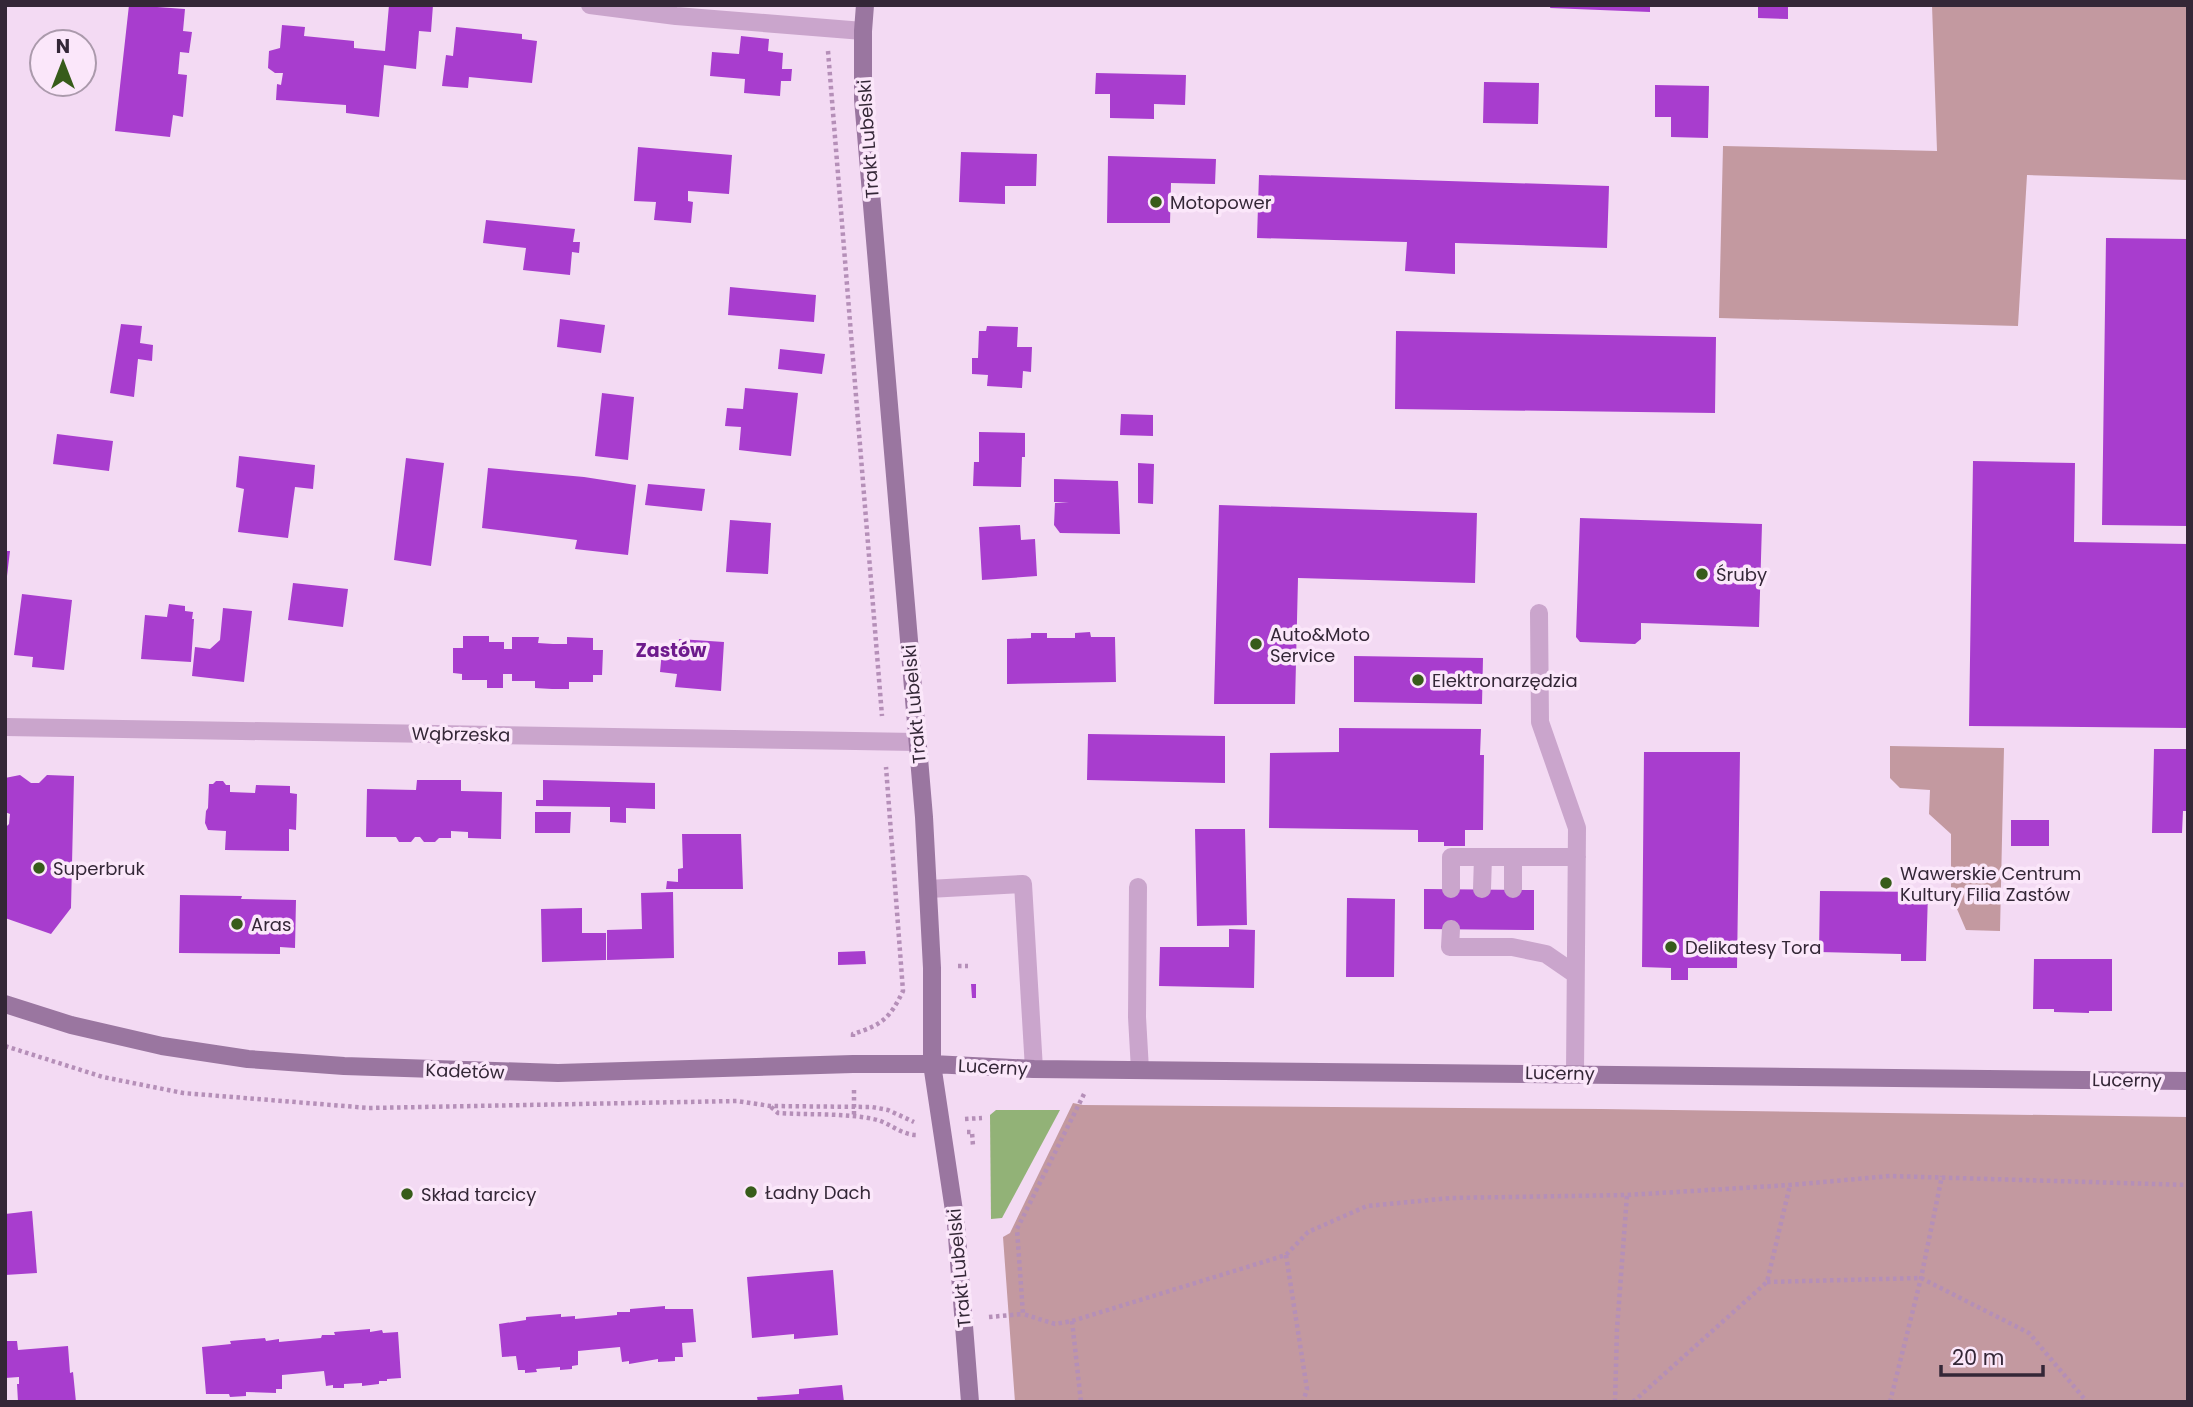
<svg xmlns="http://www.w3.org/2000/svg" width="2193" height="1407" font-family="Poppins,sans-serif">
<rect width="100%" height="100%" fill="#f3daf3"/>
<path fill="#c399a0" d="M 1932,5 L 2188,5 L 2188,180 L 2027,175 L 2018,326 L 1719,318 L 1723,146 L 1937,151 Z
M 1890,746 L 2004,748 L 2000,931 L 1966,930 L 1951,895 L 1951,834 L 1929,814 L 1930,790 L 1900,788 L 1890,778 Z
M 1073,1103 L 1083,1105 L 1601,1109 L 2188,1117 L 2188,1402 L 1015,1402 L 1003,1237 L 1010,1233 Z"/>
<path fill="#92b277" d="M 996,1110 L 1060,1110 L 1002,1218 L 991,1219 L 990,1115 Z"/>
<path fill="#a83dce" d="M 129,5 L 185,9 L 183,31 L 192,32 L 189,53 L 180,52 L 178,74 L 187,75 L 183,117 L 173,115 L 170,137 L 115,131 Z
M 389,5 L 433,5 L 431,32 L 419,31 L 416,69 L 384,65 L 379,117 L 346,113 L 346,105 L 276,100 L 277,84 L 281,85 L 283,73 L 275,73 L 268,68 L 269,51 L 280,48 L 282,25 L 305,27 L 304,36 L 354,41 L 354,48 L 385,51 Z
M 1551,5 L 1650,5 L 1650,12 L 1550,8 Z
M 1758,5 L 1788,5 L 1788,19 L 1758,18 Z
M 456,27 L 522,34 L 522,39 L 537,41 L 532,83 L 469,77 L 468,88 L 442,86 L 446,55 L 453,56 Z
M 741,36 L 769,39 L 768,51 L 783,53 L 782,69 L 792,69 L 791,81 L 781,81 L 780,96 L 744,93 L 745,79 L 710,76 L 712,52 L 739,54 Z
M 1096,73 L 1186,75 L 1185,105 L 1154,104 L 1154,119 L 1110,118 L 1110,94 L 1095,94 Z
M 1484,82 L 1539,83 L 1538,124 L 1483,123 Z
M 1655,85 L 1709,86 L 1708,138 L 1671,137 L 1671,117 L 1655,117 Z
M 638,147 L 732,155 L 729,194 L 688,191 L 688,201 L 693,202 L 691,223 L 654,220 L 656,202 L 634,201 Z
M 961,152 L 1037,154 L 1036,186 L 1005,186 L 1005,204 L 959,202 Z
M 1108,156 L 1216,159 L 1215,184 L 1171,183 L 1170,223 L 1107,223 Z
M 1259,175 L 1609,186 L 1607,248 L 1455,243 L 1455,274 L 1405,271 L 1407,242 L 1257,238 Z
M 486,220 L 575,229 L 573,242 L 580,242 L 579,253 L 572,252 L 570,275 L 523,270 L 526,248 L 483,243 Z
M 2106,238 L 2188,239 L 2188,526 L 2102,525 Z
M 730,287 L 816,295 L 814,322 L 728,315 Z
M 560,319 L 605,325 L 601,353 L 557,347 Z
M 121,324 L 142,326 L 140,343 L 153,345 L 152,361 L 138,359 L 134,397 L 110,393 Z
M 987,326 L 1018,327 L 1017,347 L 1032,347 L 1031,372 L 1023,371 L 1022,388 L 987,386 L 988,375 L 972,374 L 972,358 L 978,358 L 979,331 L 986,331 Z
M 1396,331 L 1716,337 L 1715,413 L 1395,409 Z
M 780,349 L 825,354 L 822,374 L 778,369 Z
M 745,388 L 798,393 L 791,456 L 739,450 L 741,427 L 725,426 L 727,408 L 743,409 Z
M 602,393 L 634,397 L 628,460 L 595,456 Z
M 1121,414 L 1153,415 L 1153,436 L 1120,435 Z
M 979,432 L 1025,433 L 1025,457 L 1022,457 L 1021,487 L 973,486 L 974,462 L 979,462 Z
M 57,434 L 113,441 L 109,471 L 53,464 Z
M 239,456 L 315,465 L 313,489 L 295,487 L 288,538 L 238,532 L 244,489 L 236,487 Z
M 406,458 L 444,463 L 431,566 L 394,560 Z
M 1973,461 L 2075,463 L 2074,542 L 2188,544 L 2188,728 L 1969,726 Z
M 1138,463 L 1154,464 L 1153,504 L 1138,503 Z
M 488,468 L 584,477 L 636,485 L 628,555 L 575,549 L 577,540 L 482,528 Z
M 1054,479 L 1118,481 L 1120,534 L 1060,533 L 1054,525 L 1055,503 L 1069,502 L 1054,502 Z
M 648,484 L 705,489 L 702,511 L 645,505 Z
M 1219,505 L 1477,513 L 1475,583 L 1298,578 L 1295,704 L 1214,704 Z
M 1580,518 L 1762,524 L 1759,627 L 1641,623 L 1641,639 L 1635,644 L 1580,642 L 1576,637 Z
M 730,520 L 771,523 L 768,574 L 726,572 Z
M 1020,525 L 1021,540 L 1035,539 L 1037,576 L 982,580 L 979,527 Z
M 5,551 L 10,551 L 7,576 L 5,576 Z
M 293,583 L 348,589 L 343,627 L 288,620 Z
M 22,594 L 72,600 L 64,670 L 32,667 L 33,657 L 14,655 Z
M 169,604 L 185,606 L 185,611 L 193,612 L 192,619 L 194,619 L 191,662 L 141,659 L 145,615 L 167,617 Z
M 223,608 L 252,611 L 244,682 L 192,676 L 195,647 L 210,649 L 220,640 Z
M 1090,632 L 1091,637 L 1115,637 L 1116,682 L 1007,684 L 1007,639 L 1031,638 L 1031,633 L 1047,633 L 1047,638 L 1075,638 L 1075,633 Z
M 463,636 L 489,636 L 489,642 L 504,642 L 504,649 L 512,649 L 512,637 L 539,637 L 538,643 L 553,644 L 567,644 L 567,637 L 593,638 L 593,650 L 603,650 L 602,675 L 593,675 L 593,682 L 569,682 L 569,689 L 552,689 L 535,688 L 535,681 L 512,681 L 512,674 L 503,674 L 503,688 L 487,688 L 487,680 L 462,680 L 462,674 L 453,673 L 453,648 L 463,648 Z
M 679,639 L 724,642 L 721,691 L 675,687 L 677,674 L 660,672 L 662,651 L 678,652 Z
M 1354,656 L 1483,658 L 1482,704 L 1354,702 Z
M 1339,728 L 1481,729 L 1480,755 L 1484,755 L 1483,830 L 1465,830 L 1465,846 L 1444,846 L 1444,842 L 1418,842 L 1418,830 L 1269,828 L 1270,753 L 1339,752 Z
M 1088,734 L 1225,736 L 1225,783 L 1087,780 Z
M 2154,749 L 2188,749 L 2188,811 L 2183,811 L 2182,833 L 2152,833 Z
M 1644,752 L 1740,752 L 1737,968 L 1688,968 L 1688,980 L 1671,980 L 1671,968 L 1642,967 Z
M 20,775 L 31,783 L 39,783 L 47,775 L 74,776 L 71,908 L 51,934 L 5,918 L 5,828 L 9,824 L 10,814 L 5,812 L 5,778 Z
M 417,780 L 461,780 L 461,791 L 502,792 L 501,839 L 468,838 L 468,832 L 451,831 L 451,838 L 439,838 L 435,842 L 424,842 L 420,837 L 415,837 L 411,842 L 399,842 L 396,837 L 366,837 L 367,789 L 416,790 Z
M 543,780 L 655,783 L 655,809 L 626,808 L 626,823 L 610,822 L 610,807 L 536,806 L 536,800 L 543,800 Z
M 216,781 L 223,781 L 226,785 L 230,785 L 230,792 L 255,793 L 256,785 L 290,786 L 290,793 L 297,794 L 296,830 L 289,829 L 289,851 L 225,850 L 226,831 L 208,830 L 205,823 L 206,811 L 208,808 L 209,784 L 213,784 Z
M 535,812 L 571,812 L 570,833 L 535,833 Z
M 2011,820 L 2049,820 L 2049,846 L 2011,846 Z
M 1195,829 L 1245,829 L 1247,925 L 1197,926 Z
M 682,834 L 741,834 L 743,889 L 666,889 L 667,881 L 678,882 L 678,869 L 683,868 Z
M 1424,889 L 1534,890 L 1534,930 L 1424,929 Z
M 1820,891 L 1928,892 L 1926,961 L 1901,961 L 1901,954 L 1819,952 Z
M 673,892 L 674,958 L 607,960 L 607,930 L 642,929 L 641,893 Z
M 180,895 L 242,896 L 241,899 L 296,900 L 295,948 L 280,947 L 280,954 L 179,953 Z
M 1347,898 L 1395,899 L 1394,977 L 1346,977 Z
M 582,908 L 582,933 L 606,933 L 606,960 L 542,962 L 541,909 Z
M 1229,929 L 1255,930 L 1254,988 L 1159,986 L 1160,947 L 1229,947 Z
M 865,951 L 866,964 L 838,965 L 838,952 Z
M 2034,959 L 2112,959 L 2112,1011 L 2089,1011 L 2089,1013 L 2054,1012 L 2054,1009 L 2033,1009 Z
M 971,984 L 976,984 L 976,998 L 972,998 Z
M 32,1211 L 37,1273 L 5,1275 L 5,1214 Z
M 833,1270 L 838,1335 L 794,1339 L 794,1334 L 752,1338 L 747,1277 Z
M 665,1306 L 665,1309 L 693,1309 L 696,1342 L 682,1343 L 683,1357 L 675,1357 L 675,1361 L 658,1362 L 658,1359 L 629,1364 L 629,1361 L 622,1362 L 620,1347 L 578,1351 L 578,1365 L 572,1366 L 572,1369 L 560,1370 L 560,1367 L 536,1369 L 537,1372 L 525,1373 L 525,1370 L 518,1370 L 516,1356 L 502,1357 L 499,1324 L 526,1320 L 526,1317 L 561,1314 L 561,1317 L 575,1316 L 575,1319 L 617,1315 L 617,1312 L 630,1312 L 630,1309 Z
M 370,1329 L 370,1332 L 382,1330 L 383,1333 L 398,1332 L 401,1378 L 387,1379 L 387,1381 L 379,1381 L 379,1384 L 362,1386 L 362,1383 L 344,1384 L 344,1388 L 333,1388 L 333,1385 L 326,1386 L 324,1371 L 282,1375 L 282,1389 L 276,1389 L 276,1393 L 246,1392 L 246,1396 L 230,1397 L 229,1394 L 206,1394 L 202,1347 L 231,1344 L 230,1341 L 265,1338 L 266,1341 L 279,1339 L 279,1342 L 321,1338 L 322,1335 L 335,1335 L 334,1332 Z
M 5,1341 L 17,1341 L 18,1350 L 68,1346 L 70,1373 L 73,1372 L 76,1402 L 18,1402 L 17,1384 L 19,1384 L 19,1377 L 5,1378 Z
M 842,1385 L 844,1402 L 758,1402 L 757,1397 L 799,1394 L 799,1389 Z"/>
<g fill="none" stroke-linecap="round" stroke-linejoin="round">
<path stroke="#b58fb8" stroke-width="4.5" stroke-dasharray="3.5 3.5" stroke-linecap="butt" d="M 828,51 L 882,716
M 958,966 L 968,966
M 853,1037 L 853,1034 C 882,1025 890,1018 903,991 L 886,767
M 5,1046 L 103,1077 L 183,1093 L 369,1108 L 737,1101 L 770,1106 L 872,1107 L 888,1110 L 914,1122
M 854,1090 L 854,1117
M 1084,1094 L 1017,1229 L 1023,1314 L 1055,1324 L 1072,1321 L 1286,1255 L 1308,1232 L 1367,1206 L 1451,1198 L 1627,1195 L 1790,1185 L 1890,1176 L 2188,1185
M 771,1107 L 778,1113 C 806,1115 846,1113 873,1119 C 890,1122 901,1136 919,1135
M 965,1119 L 982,1118
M 967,1132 L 972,1132 L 973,1146
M 1286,1255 L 1307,1389 L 1303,1402
M 1767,1282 L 1921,1278 L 2029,1333 L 2087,1402
M 989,1317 L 1023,1314
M 1072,1321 L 1081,1402
M 1615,1402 L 1617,1329 L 1627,1195
M 1633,1402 L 1767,1282 L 1790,1185
M 1890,1402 L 1921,1278 L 1942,1176"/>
<path stroke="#caa5cc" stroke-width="18" d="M 590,5 L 676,16 L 863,31
M 1539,613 L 1540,722 L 1577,828 L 1575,1073
M 1138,887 L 1137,1017 L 1140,1070
M 928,889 L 1023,884 L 1034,1069
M 1451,889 L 1451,857 L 1577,857
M 1482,889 L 1483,857
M 1513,889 L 1513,857
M 1451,929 L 1450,947 L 1512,947 L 1546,954 L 1575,974"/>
<path stroke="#caa5cc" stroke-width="18" d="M 5,727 L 917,742"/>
<path stroke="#9a76a0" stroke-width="18" d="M 865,5 L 863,31 L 863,99 L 924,817 L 932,968 L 932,1064 L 956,1224 L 970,1402
M 5,1004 L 71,1025 L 162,1046 L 248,1059 L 344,1066 L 558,1073 L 853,1064 L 932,1064 L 1034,1069 L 2188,1081"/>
</g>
<g fill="#375c1a" stroke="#fbe7fa" stroke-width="2.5">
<circle cx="1156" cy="202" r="7"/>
<circle cx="1702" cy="574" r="7"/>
<circle cx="1256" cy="644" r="7"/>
<circle cx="1418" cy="680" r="7"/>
<circle cx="39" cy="868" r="7"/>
<circle cx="1886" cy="883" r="7"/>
<circle cx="237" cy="924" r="7"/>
<circle cx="1671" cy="947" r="7"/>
<circle cx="751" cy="1192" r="7"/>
<circle cx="407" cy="1194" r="7"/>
</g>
<g text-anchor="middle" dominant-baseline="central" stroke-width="7" stroke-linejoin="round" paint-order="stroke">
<g font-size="18" fill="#342737" stroke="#fbe7fa">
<text transform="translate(868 139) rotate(-94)">Trakt Lubelski</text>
<text transform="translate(914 704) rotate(-95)">Trakt Lubelski</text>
<text transform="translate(461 734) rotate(1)">Wąbrzeska</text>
<text transform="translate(993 1067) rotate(3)">Lucerny</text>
<text transform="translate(465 1071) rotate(2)">Kadetów</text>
<text transform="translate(1560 1073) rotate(1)">Lucerny</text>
<text transform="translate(2127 1080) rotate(1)">Lucerny</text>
<text transform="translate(959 1268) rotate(-95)">Trakt Lubelski</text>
</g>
<g font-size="18" fill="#342737" stroke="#fbe7fa" text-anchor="start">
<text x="1170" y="202">Motopower</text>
<text x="1716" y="574">Śruby</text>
<text x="1270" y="634">Auto&amp;Moto<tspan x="1270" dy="21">Service</tspan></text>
<text x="1432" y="680">Elektronarzędzia</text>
<text x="53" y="868">Superbruk</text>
<text x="1900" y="873">Wawerskie Centrum<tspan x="1900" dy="21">Kultury Filia Zastów</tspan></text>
<text x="251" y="924">Aras</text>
<text x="1685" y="947">Delikatesy Tora</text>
<text x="765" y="1192">Ładny Dach</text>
<text x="421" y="1194">Skład tarcicy</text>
</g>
<g font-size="19" font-weight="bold" fill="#6e1a8c" stroke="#fbe7fa">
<text x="671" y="650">Zastów</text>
</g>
</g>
<rect width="2193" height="1407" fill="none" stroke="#342737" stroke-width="14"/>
<g transform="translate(63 63)"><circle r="33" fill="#fbe7fa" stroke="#ab9aac" stroke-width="2"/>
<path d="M0-5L12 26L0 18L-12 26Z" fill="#375c1a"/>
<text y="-10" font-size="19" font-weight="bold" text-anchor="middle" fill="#342737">N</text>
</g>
<path d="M1941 1365v10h102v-10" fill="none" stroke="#342737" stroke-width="3.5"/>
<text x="1952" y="1365" font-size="21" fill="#342737" stroke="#fbe7fa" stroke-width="5" paint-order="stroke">20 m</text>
</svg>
